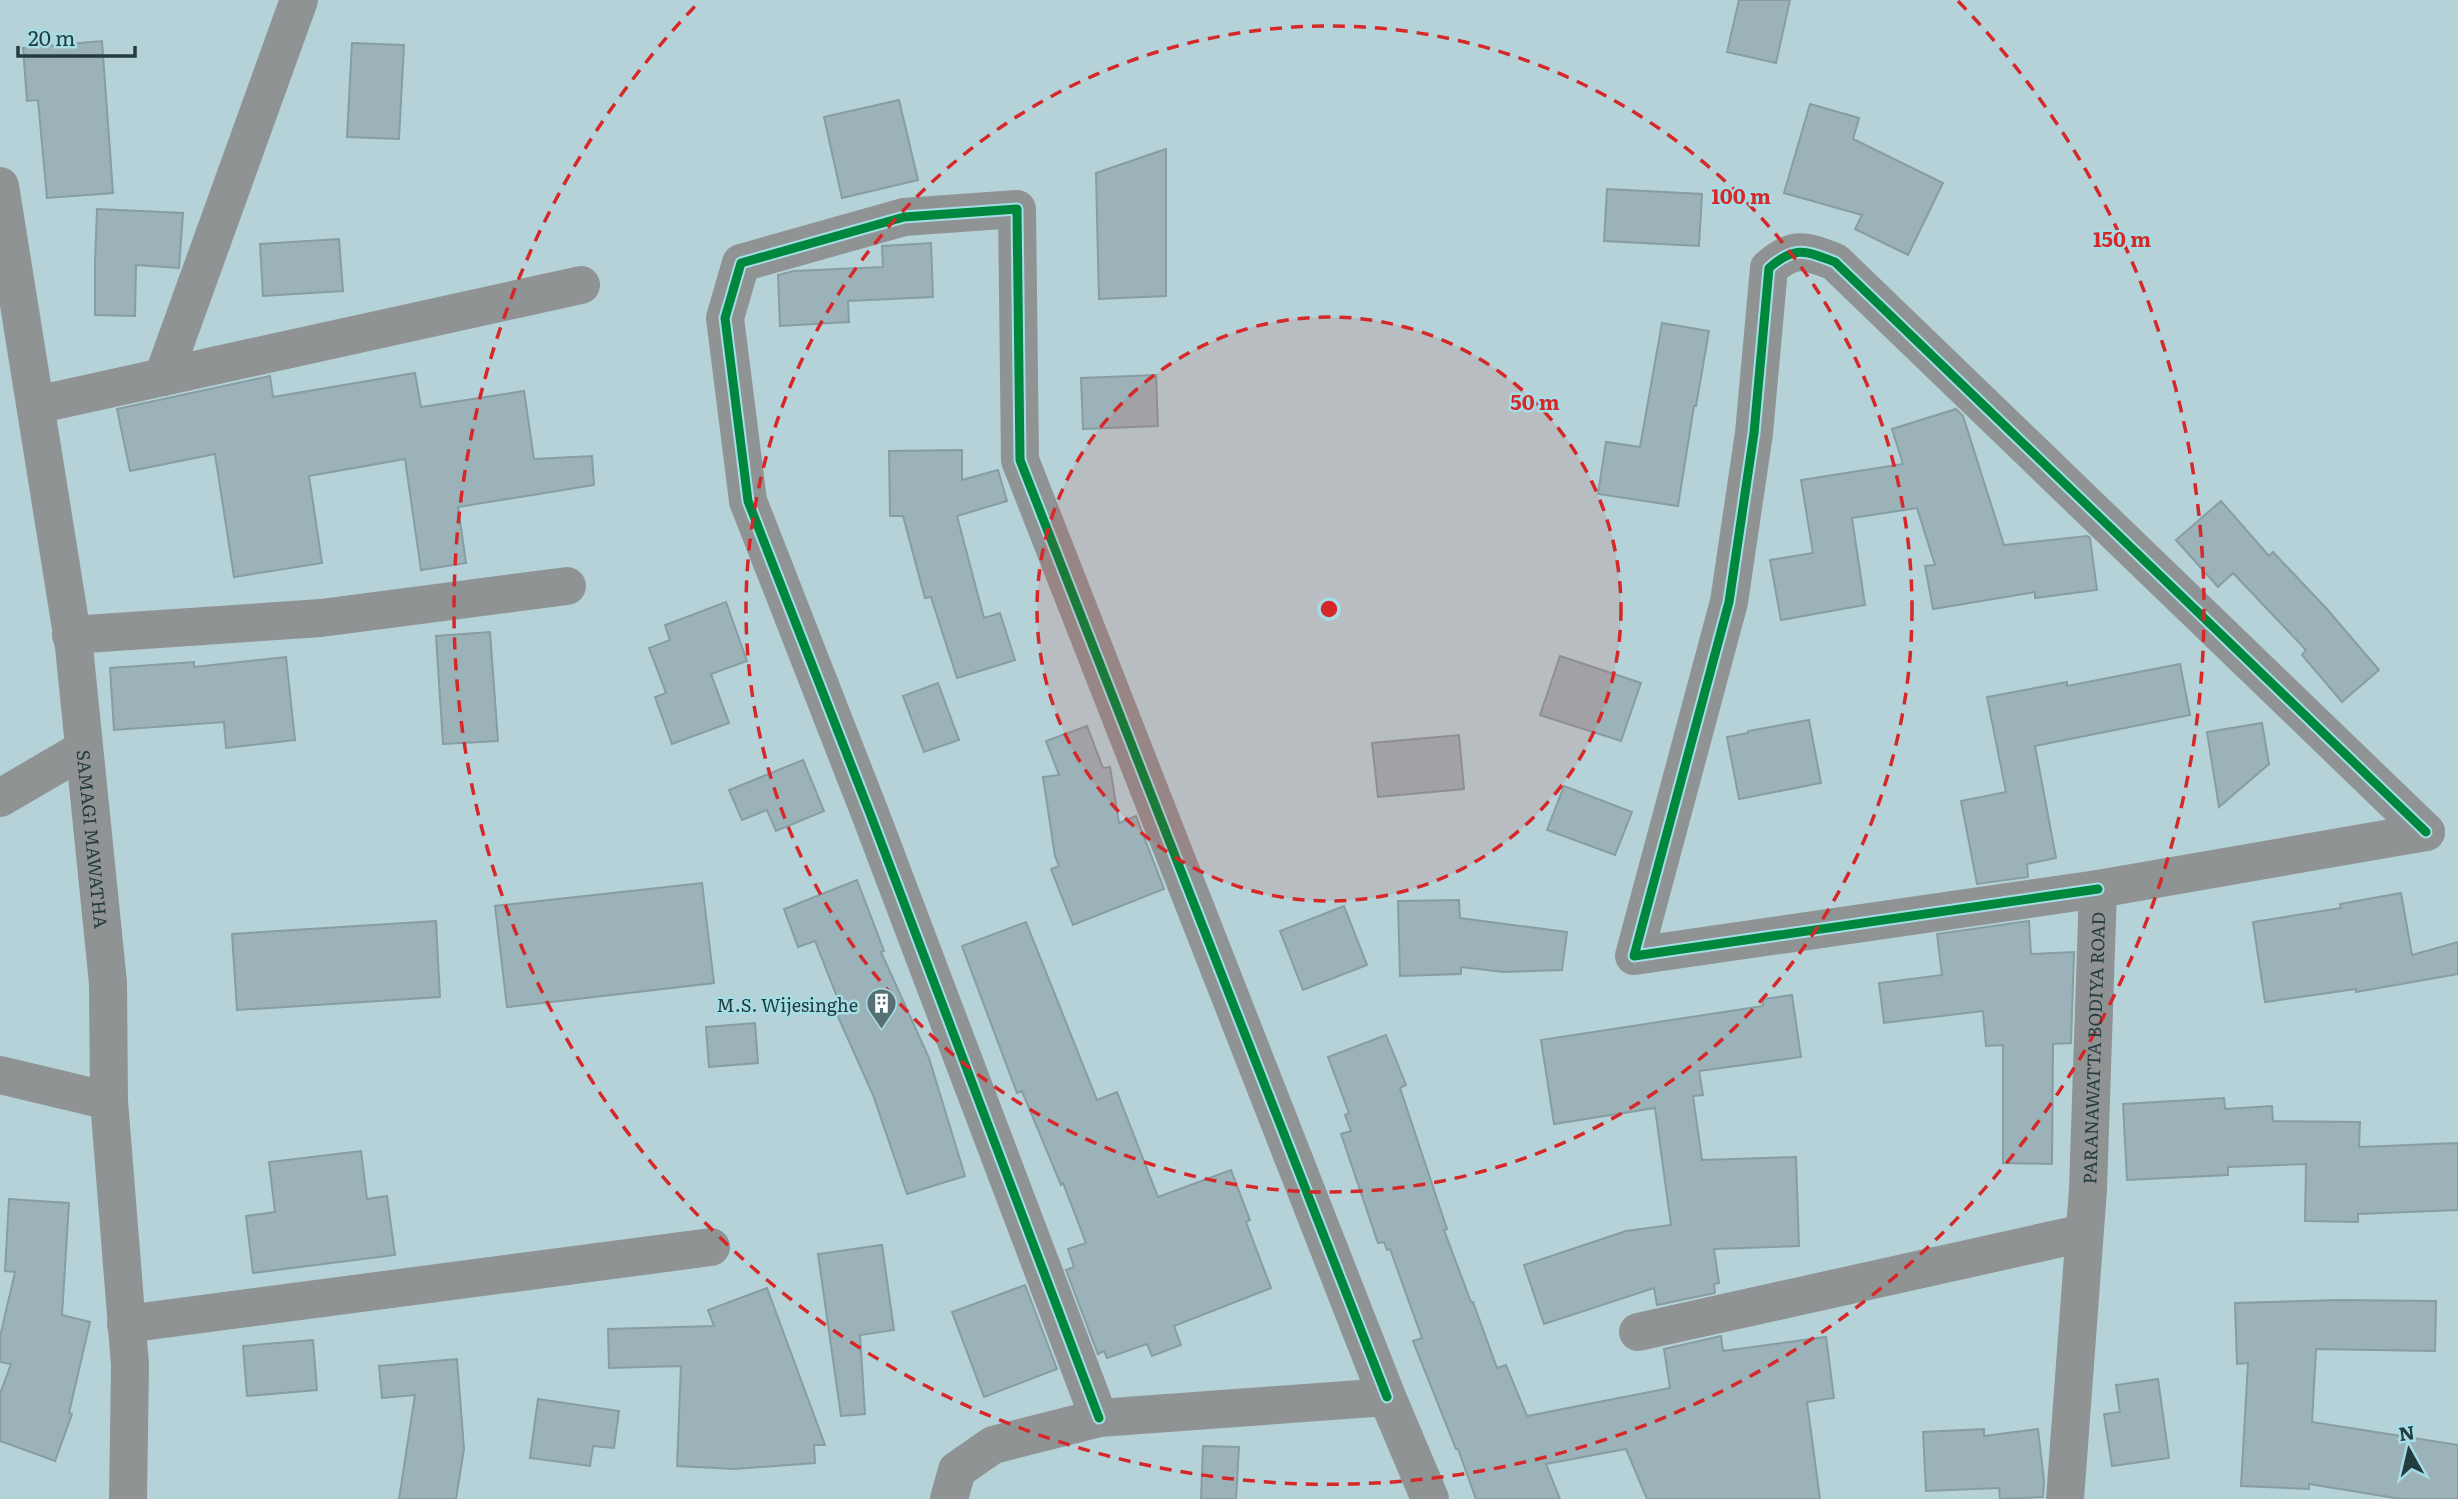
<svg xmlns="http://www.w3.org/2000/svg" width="2458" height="1499" font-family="Literata,serif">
<rect width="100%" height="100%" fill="#b4d2d7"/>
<path fill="#9bb2b8" stroke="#869da3" stroke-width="2" d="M 1739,0 L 1790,0 L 1776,63 L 1727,52 Z
M 102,41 L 113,193 L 47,198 L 38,100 L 27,101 L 23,48 Z
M 352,43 L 404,45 L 399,139 L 347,137 Z
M 899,100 L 918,180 L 842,198 L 824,117 Z
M 1810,104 L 1859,118 L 1853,139 L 1943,183 L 1908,255 L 1855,229 L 1862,215 L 1784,193 Z
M 1166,149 L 1166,296 L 1099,299 L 1096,173 Z
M 1607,189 L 1702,194 L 1699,246 L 1604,241 Z
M 97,209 L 183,213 L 179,268 L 136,265 L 135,316 L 95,315 L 95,263 Z
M 339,239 L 343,291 L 263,296 L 260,244 Z
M 931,243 L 933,297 L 848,301 L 849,322 L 780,326 L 778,275 L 794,271 L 883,267 L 882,246 Z
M 1662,323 L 1709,331 L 1696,406 L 1694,406 L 1678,506 L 1598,494 L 1606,442 L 1640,447 Z
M 415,373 L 421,407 L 524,391 L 534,459 L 592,456 L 594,485 L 458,507 L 466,563 L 421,570 L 405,459 L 309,476 L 322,563 L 234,577 L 215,454 L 130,471 L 117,409 L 270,376 L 273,397 Z
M 1156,375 L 1158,426 L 1083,429 L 1081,378 Z
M 1956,409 L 1963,416 L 2004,545 L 2087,536 L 2090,538 L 2097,590 L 2035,598 L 2035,592 L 1933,609 L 1925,566 L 1935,565 L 1917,508 L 1852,518 L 1865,605 L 1781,620 L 1770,560 L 1813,553 L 1801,480 L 1903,464 L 1892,429 Z
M 962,450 L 962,480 L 998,470 L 1007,501 L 957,516 L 984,618 L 1000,613 L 1015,660 L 957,678 L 931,597 L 925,598 L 903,516 L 890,516 L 889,451 Z
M 2221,501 L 2269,556 L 2273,552 L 2326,608 L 2379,670 L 2342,702 L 2302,655 L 2306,650 L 2233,573 L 2218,587 L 2176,540 Z
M 726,602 L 747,661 L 711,674 L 729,723 L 672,744 L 655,697 L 666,693 L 649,648 L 670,640 L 665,625 Z
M 490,632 L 498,741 L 443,744 L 436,636 Z
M 1560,656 L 1641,683 L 1621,741 L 1540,715 Z
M 286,657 L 295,740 L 226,748 L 224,722 L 114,730 L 110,668 L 194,662 L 194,667 Z
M 2180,664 L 2190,715 L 2035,746 L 2056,858 L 2027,864 L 2028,877 L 1977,884 L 1961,801 L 2006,792 L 1987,697 L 2067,682 L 2067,686 Z
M 938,683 L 959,740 L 924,752 L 903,696 Z
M 1809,720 L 1821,783 L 1739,799 L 1727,737 L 1748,733 L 1748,731 Z
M 2262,723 L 2269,764 L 2219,807 L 2207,732 Z
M 1087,726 L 1103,768 L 1110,767 L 1119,823 L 1136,816 L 1164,889 L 1073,925 L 1051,869 L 1059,866 L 1055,856 L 1043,777 L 1059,775 L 1046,741 Z
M 1459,735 L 1464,789 L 1378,797 L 1372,743 Z
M 803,760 L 824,811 L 776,831 L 767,810 L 742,820 L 729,790 Z
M 1564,786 L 1632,812 L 1615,855 L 1547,830 Z
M 857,880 L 884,951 L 881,952 L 929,1058 L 965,1176 L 907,1194 L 873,1095 L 835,1010 L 841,1007 L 815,941 L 798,947 L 784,909 Z
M 702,883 L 714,983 L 507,1007 L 495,906 Z
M 2401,893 L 2412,955 L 2458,942 L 2458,974 L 2356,992 L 2356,989 L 2265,1002 L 2253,922 L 2341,908 L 2340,904 Z
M 1459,900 L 1460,918 L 1567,932 L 1562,970 L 1504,972 L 1461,967 L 1461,974 L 1400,976 L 1398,901 Z
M 1344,906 L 1367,965 L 1303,990 L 1280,931 Z
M 436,921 L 440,997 L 237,1010 L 232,934 Z
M 2029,921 L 2031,954 L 2074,952 L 2071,1043 L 2053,1044 L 2052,1164 L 2003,1163 L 2003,1045 L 1986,1046 L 1983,1011 L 1884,1023 L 1879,983 L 1942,975 L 1937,934 Z
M 1026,922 L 1097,1100 L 1117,1092 L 1158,1197 L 1231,1170 L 1250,1220 L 1246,1222 L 1271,1288 L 1174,1326 L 1181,1345 L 1152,1356 L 1147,1344 L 1107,1358 L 1104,1351 L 1098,1354 L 1066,1270 L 1074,1267 L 1068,1249 L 1086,1243 L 1063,1183 L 1061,1185 L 1022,1091 L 1017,1093 L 962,946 Z
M 1792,995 L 1801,1057 L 1699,1071 L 1703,1095 L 1693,1096 L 1702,1160 L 1796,1157 L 1799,1246 L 1714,1249 L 1719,1283 L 1714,1284 L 1715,1293 L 1657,1305 L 1654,1288 L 1544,1324 L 1524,1265 L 1626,1231 L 1671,1225 L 1655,1108 L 1554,1124 L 1541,1040 L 1763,1006 L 1763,999 Z
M 755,1023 L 758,1063 L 709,1067 L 706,1027 Z
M 1386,1035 L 1406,1085 L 1400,1088 L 1447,1229 L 1444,1230 L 1471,1302 L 1473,1302 L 1497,1368 L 1506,1365 L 1527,1416 L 1670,1388 L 1664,1349 L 1721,1336 L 1723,1351 L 1826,1337 L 1834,1398 L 1807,1402 L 1820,1499 L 1647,1499 L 1626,1449 L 1546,1464 L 1560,1499 L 1476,1499 L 1458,1449 L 1456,1449 L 1413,1341 L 1422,1338 L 1390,1249 L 1387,1250 L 1384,1242 L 1378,1243 L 1341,1134 L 1351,1131 L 1345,1115 L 1349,1113 L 1328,1057 Z
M 2224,1098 L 2225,1109 L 2272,1106 L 2273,1121 L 2360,1122 L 2359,1147 L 2458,1143 L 2458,1210 L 2358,1214 L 2358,1222 L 2305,1221 L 2306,1164 L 2228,1167 L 2228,1175 L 2127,1180 L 2123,1104 Z
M 361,1151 L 367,1199 L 387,1196 L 395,1255 L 253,1273 L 246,1216 L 275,1212 L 269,1162 Z
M 9,1199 L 69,1203 L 62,1315 L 90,1322 L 69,1413 L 72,1414 L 55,1461 L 0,1441 L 0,1394 L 11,1364 L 0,1362 L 0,1337 L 15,1272 L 5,1271 Z
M 882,1245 L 894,1330 L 860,1335 L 865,1414 L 841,1416 L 818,1254 Z
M 1025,1285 L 1057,1369 L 984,1397 L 952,1312 Z
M 767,1288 L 825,1445 L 814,1445 L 815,1463 L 734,1469 L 677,1466 L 681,1366 L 609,1368 L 608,1329 L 714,1326 L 708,1310 Z
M 2338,1300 L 2436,1301 L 2435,1351 L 2316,1349 L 2312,1422 L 2458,1445 L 2458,1499 L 2401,1499 L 2309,1484 L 2309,1489 L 2241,1486 L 2248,1363 L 2237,1364 L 2235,1303 Z
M 313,1340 L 317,1390 L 247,1396 L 243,1346 Z
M 457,1359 L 464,1449 L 456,1499 L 399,1499 L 415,1395 L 382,1398 L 379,1366 Z
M 2158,1379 L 2169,1458 L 2112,1466 L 2104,1414 L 2120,1412 L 2116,1385 Z
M 538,1399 L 619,1411 L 614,1448 L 593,1446 L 590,1466 L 530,1458 Z
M 1984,1429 L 1984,1436 L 2038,1429 L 2044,1481 L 2043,1497 L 2000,1499 L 1999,1488 L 1926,1491 L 1923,1432 Z
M 1203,1446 L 1239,1447 L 1236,1499 L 1201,1499 Z"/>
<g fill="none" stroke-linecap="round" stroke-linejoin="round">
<g stroke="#909394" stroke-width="38">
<path id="s1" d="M 0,186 L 74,647 L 108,983 L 109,1101 L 130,1365 L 128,1499"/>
<path d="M 163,377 L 299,0"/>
<path d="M 36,405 L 581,285"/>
<path d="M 71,635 L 321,618 L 567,586"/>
<path d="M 0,798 L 84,749"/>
<path d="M 2098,889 L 1634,956 L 1729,602 L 1754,433 L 1769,268 C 1795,245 1806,251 1835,262 L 2426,832"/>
<path d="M 0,1075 L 109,1101"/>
<path d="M 126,1324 L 711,1247"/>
<path d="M 1638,1332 L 2084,1233"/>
<path d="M 1099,1418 L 871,816 L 748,501 L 725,318 L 741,263 L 904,217 L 1017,209 L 1020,460 L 1387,1397"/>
<path d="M 949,1499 L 957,1470 L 993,1445 L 1099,1418 L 1387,1397 L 1430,1499"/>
<path id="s2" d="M 2065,1499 L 2088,1189 L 2098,889 L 2426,832"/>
</g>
<defs>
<path id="cycleway" d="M 2098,889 L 1634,956 L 1729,602 L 1754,433 L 1769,268 C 1795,245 1806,251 1835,262 L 2426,832
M 1099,1418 L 871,816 L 748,501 L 725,318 L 741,263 L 904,217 L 1017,209 L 1020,460 L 1387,1397"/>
</defs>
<use href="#cycleway" stroke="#a5dde6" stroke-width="13"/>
<use href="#cycleway" stroke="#00873e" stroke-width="9"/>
</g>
<circle cx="1329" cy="609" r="292" fill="#d62828" fill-opacity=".12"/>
<g fill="none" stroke="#d62828" stroke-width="3.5" stroke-dasharray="12 9">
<circle cx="1329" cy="609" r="292"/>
<circle cx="1329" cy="609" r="583"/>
<path d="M1958 1A875 875 0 1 1 700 1"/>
</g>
<defs>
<symbol id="building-pin" viewBox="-11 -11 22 30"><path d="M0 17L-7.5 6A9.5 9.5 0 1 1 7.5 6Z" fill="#577074" stroke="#a5dde6"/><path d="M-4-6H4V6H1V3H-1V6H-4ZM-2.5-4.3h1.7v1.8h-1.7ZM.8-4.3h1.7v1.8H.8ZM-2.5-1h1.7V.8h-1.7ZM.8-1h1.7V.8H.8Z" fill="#fff"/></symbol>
</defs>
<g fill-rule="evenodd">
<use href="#building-pin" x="864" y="986" width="35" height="47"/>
</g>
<g text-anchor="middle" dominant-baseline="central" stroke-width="5" stroke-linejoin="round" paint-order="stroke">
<g font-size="18" fill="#253c3f" stroke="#a5dde6">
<text stroke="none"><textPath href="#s1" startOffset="660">SAMAGI MAWATHA</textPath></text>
<text stroke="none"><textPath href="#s2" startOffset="452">PARANAWATTA BODIYA ROAD</textPath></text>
</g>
<g font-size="18" fill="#253c3f" stroke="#a5dde6" text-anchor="end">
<text x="858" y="1004">M.S. Wijesinghe</text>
</g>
</g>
<circle cx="1329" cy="609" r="10" fill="#d62828" stroke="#a5dde6" stroke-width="3.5"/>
<g font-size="21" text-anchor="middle" font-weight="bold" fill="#d62828" stroke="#a5dde6" stroke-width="5" stroke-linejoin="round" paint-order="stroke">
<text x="1741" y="204">100 m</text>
<text x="2122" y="247">150 m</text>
<text x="1535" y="410">50 m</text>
</g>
<g transform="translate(2409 1450) rotate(352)" stroke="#a5dde6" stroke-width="5" paint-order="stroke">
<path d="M0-5L12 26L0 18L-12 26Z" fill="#253c3f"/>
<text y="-10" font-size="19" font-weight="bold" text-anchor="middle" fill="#253c3f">N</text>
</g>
<path d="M18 46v10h117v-10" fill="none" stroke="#253c3f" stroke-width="3.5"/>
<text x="28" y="46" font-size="21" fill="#253c3f" stroke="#a5dde6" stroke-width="5" paint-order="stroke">20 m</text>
</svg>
